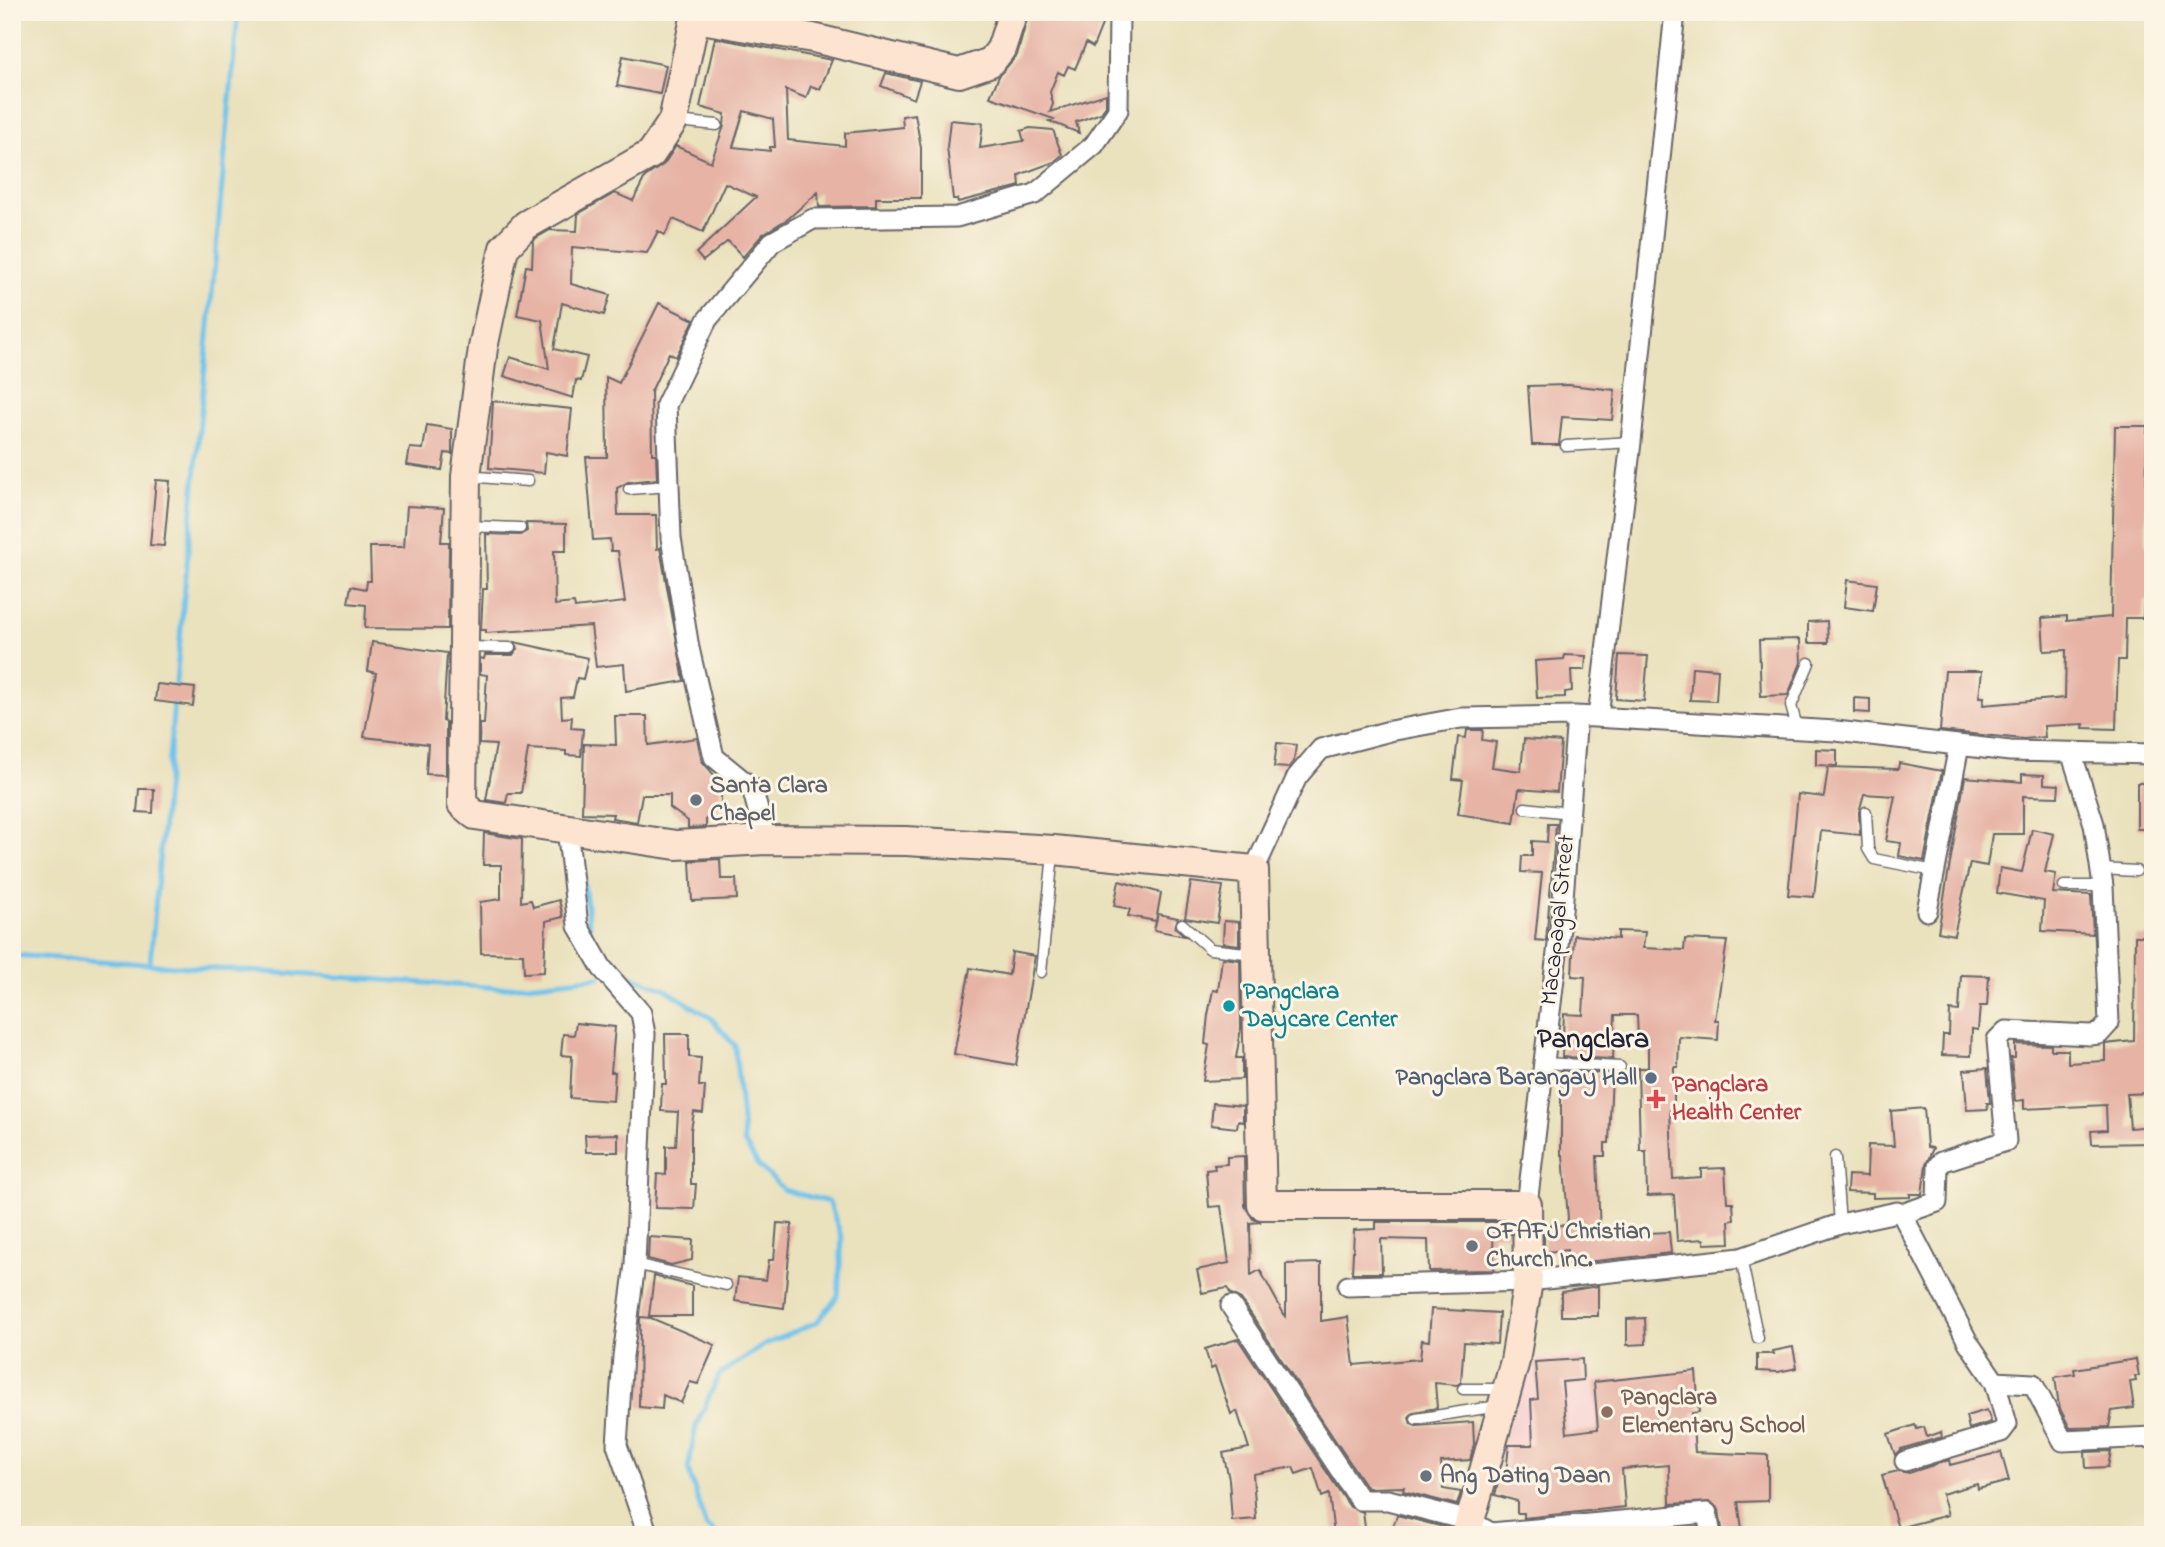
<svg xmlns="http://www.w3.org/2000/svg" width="2165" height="1547" font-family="'Indie Flower',sans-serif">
<rect width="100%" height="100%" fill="#fcf5e5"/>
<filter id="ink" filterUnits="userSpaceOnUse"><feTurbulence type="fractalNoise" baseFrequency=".0143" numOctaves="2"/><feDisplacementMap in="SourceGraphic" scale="14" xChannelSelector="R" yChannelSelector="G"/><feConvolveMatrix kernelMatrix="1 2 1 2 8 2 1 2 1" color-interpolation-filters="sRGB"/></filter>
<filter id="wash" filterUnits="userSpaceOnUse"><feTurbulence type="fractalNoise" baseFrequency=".00686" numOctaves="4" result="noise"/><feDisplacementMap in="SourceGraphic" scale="28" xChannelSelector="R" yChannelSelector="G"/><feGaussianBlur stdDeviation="1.57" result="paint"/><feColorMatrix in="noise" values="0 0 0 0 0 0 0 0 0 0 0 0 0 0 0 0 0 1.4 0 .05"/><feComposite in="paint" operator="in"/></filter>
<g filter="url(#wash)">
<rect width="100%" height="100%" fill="#eae1bd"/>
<path fill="#f7cfd0" d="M 1584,1354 L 1586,1381 L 1697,1368 L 1703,1445 L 1623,1451 L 1571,1467 L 1503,1470 L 1503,1443 L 1532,1359 Z"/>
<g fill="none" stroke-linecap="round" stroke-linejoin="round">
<path stroke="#6fc3eb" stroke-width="5" d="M 580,850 L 590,931
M 12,955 L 500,988 L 600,977
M 150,963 L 238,12
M 613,969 L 665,989 L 711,1018 L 735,1046 L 744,1142 L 758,1165 L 784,1190 L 829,1202 L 842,1238 L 838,1296 L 817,1322 L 764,1345 L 719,1375 L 696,1426 L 688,1469 L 706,1526 L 719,1535"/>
</g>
<g id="blocks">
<path fill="#e6b3a5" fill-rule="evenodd" d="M 1029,12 L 1107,12 L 1093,47 L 1086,43 L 1075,69 L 1068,66 L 1064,75 L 1058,72 L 1050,92 L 1053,104 L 1050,112 L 1106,94 L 1106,106 L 1101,113 L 1076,122 L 1079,133 L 1049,121 L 1054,119 L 990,97 L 999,76 L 1017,55 Z
M 715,38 L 832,60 L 820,89 L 811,86 L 806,98 L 786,90 L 788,140 L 845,146 L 845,133 L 903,127 L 902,116 L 915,114 L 921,148 L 921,198 L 876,198 L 876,206 L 819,207 L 818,192 L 789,218 L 763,234 L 743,257 L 728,241 L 703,261 L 696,253 L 756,197 L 725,183 L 703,232 L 673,219 L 665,235 L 658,231 L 647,253 L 572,247 L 571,284 L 610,295 L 604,315 L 562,303 L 554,349 L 587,357 L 581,381 L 576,380 L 573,398 L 504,376 L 510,357 L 549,369 L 542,320 L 517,315 L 526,266 L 532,267 L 533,242 L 536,238 L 550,230 L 577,231 L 578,214 L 615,193 L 633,201 L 645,177 L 664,164 L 676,146 L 711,162 L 724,126 L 725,114 L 700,107 ZM 744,111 L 773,119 L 775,147 L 770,147 L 770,151 L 733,147 Z
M 623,56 L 666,65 L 660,94 L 617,86 Z
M 886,73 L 920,81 L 914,99 L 881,86 Z
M 950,120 L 983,123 L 980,148 L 1024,141 L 1021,131 L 1030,128 L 1053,130 L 1062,155 L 1054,162 L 1019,175 L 1020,186 L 958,202 L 957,199 L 953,199 L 947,147 Z
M 659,303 L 694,320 L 676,357 L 669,353 L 651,392 L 652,454 L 656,454 L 657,479 L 628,482 L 617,488 L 618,515 L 656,515 L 657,549 L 660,548 L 684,681 L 626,691 L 624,664 L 596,667 L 591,626 L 486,633 L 486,630 L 481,630 L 483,589 L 487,589 L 486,534 L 520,535 L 527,531 L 526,523 L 566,524 L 566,551 L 554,551 L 555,605 L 574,603 L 575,608 L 625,602 L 618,551 L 611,551 L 610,539 L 593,540 L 586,457 L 607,457 L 606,377 L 619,383 Z
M 1569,385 L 1615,390 L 1612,420 L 1562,417 L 1559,445 L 1532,445 L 1528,386 Z
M 493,401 L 572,409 L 567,456 L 546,452 L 544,473 L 489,468 Z
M 427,425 L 452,429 L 452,454 L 445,453 L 442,470 L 407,465 L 410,448 L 423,449 Z
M 2115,426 L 2147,426 L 2146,540 L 2146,546 L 2153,546 L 2153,601 L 2144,601 L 2143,618 L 2126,618 L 2125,660 L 2118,660 L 2116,729 L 2083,728 L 2084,724 L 2044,726 L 2045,737 L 2024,739 L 1940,731 L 1945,671 L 1982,671 L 1979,697 L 1984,697 L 1983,705 L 2065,698 L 2066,650 L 2044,651 L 2042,618 L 2067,616 L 2067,621 L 2111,617 Z
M 156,480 L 170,481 L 164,546 L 150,545 Z
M 407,506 L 444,508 L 441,542 L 449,542 L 448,629 L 365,628 L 366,605 L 348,603 L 351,586 L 366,589 L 367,581 L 371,581 L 370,547 L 404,547 Z
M 1847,580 L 1877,584 L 1873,611 L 1844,607 Z
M 1827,621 L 1828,643 L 1808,643 L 1808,622 Z
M 1800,639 L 1801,663 L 1788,695 L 1761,696 L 1759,640 Z
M 372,642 L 447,653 L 443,721 L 446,722 L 446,775 L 426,774 L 428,744 L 364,737 L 376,673 L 368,671 Z
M 514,642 L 588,658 L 583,679 L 577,678 L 573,697 L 561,698 L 562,718 L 572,717 L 571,728 L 583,729 L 581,756 L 566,755 L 566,751 L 528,749 L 521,793 L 508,793 L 506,803 L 486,800 L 496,745 L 479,744 L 480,724 L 484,724 L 487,675 L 480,674 L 480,658 L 484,659 L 485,655 L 513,655 L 517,649 Z
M 1565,655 L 1586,656 L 1585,670 L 1571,670 L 1572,691 L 1565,692 L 1565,697 L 1537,698 L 1535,661 L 1564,659 Z
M 1619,655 L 1648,656 L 1644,701 L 1616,699 Z
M 1692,667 L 1718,669 L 1716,701 L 1690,700 Z
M 157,684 L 195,688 L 193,706 L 155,701 Z
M 1854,698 L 1870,699 L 1870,713 L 1854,712 Z
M 615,716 L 647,716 L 648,745 L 697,738 L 702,761 L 721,783 L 721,804 L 706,820 L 706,827 L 688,828 L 688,821 L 670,808 L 670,795 L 642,795 L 637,822 L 612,818 L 613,814 L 582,813 L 584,744 L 616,745 Z
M 1467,730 L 1483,730 L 1482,740 L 1496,742 L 1492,767 L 1521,771 L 1524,739 L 1561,742 L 1557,792 L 1519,789 L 1514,823 L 1458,814 L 1463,780 L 1453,779 L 1458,737 L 1466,738 Z
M 1277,743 L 1296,745 L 1294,761 L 1288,768 L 1274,767 Z
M 1816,749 L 1837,750 L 1837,766 L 1816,765 Z
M 1899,763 L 1942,771 L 1924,861 L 1899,856 L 1901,843 L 1886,841 L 1895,796 L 1864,794 L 1859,812 L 1860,835 L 1821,831 L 1814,897 L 1788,895 L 1798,794 L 1824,797 L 1828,767 L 1898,769 Z
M 2022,774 L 2044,775 L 2044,784 L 2059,785 L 2058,797 L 2023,796 L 2023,834 L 1992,834 L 1987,866 L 1970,863 L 1954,935 L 1938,932 L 1965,777 L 2022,782 Z
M 2137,783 L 2153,783 L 2153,829 L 2137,829 Z
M 139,789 L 154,789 L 153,813 L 137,812 Z
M 1548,824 L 1556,824 L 1546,941 L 1535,940 L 1542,873 L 1521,872 L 1522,856 L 1532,856 L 1532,841 L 1547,842 Z
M 2032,829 L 2054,834 L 2045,872 L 2056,874 L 2053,893 L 2091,895 L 2093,934 L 2042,931 L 2044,901 L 1997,893 L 2000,868 L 2022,872 Z
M 484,833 L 522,839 L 521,902 L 531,900 L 533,907 L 559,900 L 563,917 L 546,921 L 544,972 L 524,973 L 523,954 L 481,953 L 480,902 L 501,899 L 501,865 L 483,865 Z
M 720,859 L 721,879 L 736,879 L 737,899 L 692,901 L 690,861 Z
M 1119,881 L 1161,893 L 1156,921 L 1128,916 L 1130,909 L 1114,906 Z
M 1191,882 L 1223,886 L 1217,923 L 1185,918 Z
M 1158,914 L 1178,918 L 1175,927 L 1185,936 L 1154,930 Z
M 1224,921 L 1239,922 L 1239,945 L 1223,943 Z
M 1618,931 L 1645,932 L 1643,948 L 1684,950 L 1685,939 L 1727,941 L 1715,1020 L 1719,1020 L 1718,1040 L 1679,1037 L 1678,1067 L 1674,1067 L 1674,1110 L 1670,1110 L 1673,1179 L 1701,1177 L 1701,1169 L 1725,1168 L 1727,1202 L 1733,1202 L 1734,1220 L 1729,1221 L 1730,1243 L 1704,1244 L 1704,1239 L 1677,1241 L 1674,1195 L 1647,1196 L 1646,1151 L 1640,1151 L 1638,1068 L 1648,1068 L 1648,1039 L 1638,1039 L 1637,1015 L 1615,1015 L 1613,1059 L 1562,1057 L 1564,1014 L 1583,1015 L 1585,977 L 1572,976 L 1574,935 L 1618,939 Z
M 2135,936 L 2153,936 L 2153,1051 L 2149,1051 L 2150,1093 L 2127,1094 L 2130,1128 L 2153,1126 L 2153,1143 L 2092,1144 L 2091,1131 L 2107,1130 L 2106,1105 L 2024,1109 L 2024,1100 L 2015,1101 L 2011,1058 L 2015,1058 L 2015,1044 L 2051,1045 L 2051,1050 L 2068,1050 L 2068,1063 L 2105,1061 L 2105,1044 L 2134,1041 Z
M 1012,952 L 1035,956 L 1016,1065 L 954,1054 L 970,968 L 1009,975 Z
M 1222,958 L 1240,960 L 1241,1028 L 1236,1058 L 1242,1058 L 1242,1079 L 1203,1081 L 1209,1045 L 1205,1044 L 1208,1015 L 1213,990 L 1218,991 Z
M 1961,975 L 1989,976 L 1987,1006 L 1980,1006 L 1978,1030 L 1972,1029 L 1971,1056 L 1942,1055 L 1943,1035 L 1949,1035 L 1950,1010 L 1959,1011 Z
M 576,1023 L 615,1027 L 611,1072 L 615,1072 L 613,1101 L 570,1098 L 572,1056 L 561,1055 L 563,1034 L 574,1035 Z
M 665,1034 L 689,1034 L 689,1057 L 701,1058 L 699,1086 L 705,1086 L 703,1113 L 694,1112 L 691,1130 L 691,1184 L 696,1184 L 694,1209 L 655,1208 L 657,1174 L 666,1175 L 666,1146 L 676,1146 L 678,1112 L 661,1111 L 662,1084 L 666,1084 Z
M 1987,1068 L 1990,1103 L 1987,1103 L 1988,1109 L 1967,1110 L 1964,1070 Z
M 1561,1071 L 1612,1074 L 1609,1143 L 1605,1143 L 1605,1156 L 1597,1156 L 1600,1235 L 1669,1232 L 1671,1253 L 1567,1264 L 1567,1250 L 1544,1252 L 1544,1226 L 1566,1225 L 1568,1219 L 1563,1155 L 1561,1155 Z
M 1213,1103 L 1243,1106 L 1243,1122 L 1238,1121 L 1237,1128 L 1211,1125 Z
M 1924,1108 L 1927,1147 L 1933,1148 L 1926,1165 L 1922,1194 L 1910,1194 L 1910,1197 L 1873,1198 L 1873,1193 L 1847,1192 L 1848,1175 L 1867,1176 L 1868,1145 L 1894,1146 L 1891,1111 Z
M 618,1134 L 618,1152 L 586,1152 L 585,1135 Z
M 1244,1156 L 1245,1206 L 1253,1219 L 1261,1222 L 1250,1223 L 1251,1275 L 1260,1270 L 1286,1318 L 1286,1264 L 1321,1263 L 1321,1321 L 1348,1317 L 1354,1365 L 1420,1359 L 1422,1340 L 1429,1341 L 1431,1309 L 1499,1313 L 1497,1344 L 1464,1342 L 1461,1382 L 1457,1385 L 1435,1383 L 1437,1408 L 1414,1412 L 1409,1417 L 1411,1424 L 1416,1426 L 1473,1422 L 1474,1444 L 1470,1460 L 1441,1462 L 1443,1489 L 1461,1492 L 1457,1505 L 1403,1491 L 1404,1487 L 1367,1488 L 1241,1299 L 1231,1294 L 1227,1288 L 1202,1293 L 1197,1270 L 1229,1263 L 1221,1206 L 1209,1207 L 1206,1170 L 1215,1169 L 1214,1165 L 1227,1164 L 1227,1157 Z
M 1376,1222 L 1511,1222 L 1511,1234 L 1493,1234 L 1494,1270 L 1429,1271 L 1428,1240 L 1381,1239 L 1382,1273 L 1352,1273 L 1354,1230 L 1376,1229 Z
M 777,1223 L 792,1224 L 784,1308 L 735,1301 L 738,1277 L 766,1280 L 769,1260 L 774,1260 Z
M 649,1237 L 693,1240 L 692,1260 L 671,1265 L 648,1259 Z
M 654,1276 L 692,1286 L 692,1316 L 649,1316 Z
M 1598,1286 L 1598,1316 L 1561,1316 L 1561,1292 Z
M 640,1317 L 651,1318 L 715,1345 L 698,1384 L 690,1382 L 681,1403 L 663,1395 L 662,1409 L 639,1407 Z
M 1645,1318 L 1646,1344 L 1627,1345 L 1627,1319 Z
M 1238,1339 L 1350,1507 L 1363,1512 L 1366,1535 L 1334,1535 L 1329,1494 L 1322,1497 L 1313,1468 L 1296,1474 L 1293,1467 L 1253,1474 L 1256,1519 L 1232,1521 L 1229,1479 L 1223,1453 L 1249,1448 L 1237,1411 L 1231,1414 L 1215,1367 L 1211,1369 L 1205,1349 Z
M 1793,1347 L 1797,1368 L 1778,1372 L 1757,1371 L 1757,1354 L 1774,1354 L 1773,1351 Z
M 1582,1359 L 1583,1380 L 1562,1382 L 1567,1433 L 1598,1429 L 1594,1382 L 1696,1371 L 1699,1412 L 1692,1413 L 1695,1452 L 1768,1455 L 1768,1501 L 1738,1502 L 1743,1535 L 1723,1535 L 1719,1510 L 1711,1502 L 1670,1504 L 1669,1465 L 1622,1469 L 1625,1507 L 1524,1518 L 1524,1513 L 1517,1513 L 1517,1501 L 1495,1495 L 1501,1471 L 1506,1472 L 1509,1445 L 1533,1445 L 1531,1400 L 1538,1399 L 1535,1362 Z
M 2136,1359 L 2139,1376 L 2135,1376 L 2136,1381 L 2130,1382 L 2134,1408 L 2112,1411 L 2109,1427 L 2070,1428 L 2059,1407 L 2055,1377 L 2075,1374 L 2074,1369 Z
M 1987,1410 L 1991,1422 L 1969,1429 L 1966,1416 Z
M 1915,1425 L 1917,1429 L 1924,1427 L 1927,1437 L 1941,1432 L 1942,1437 L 1901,1449 L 1895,1455 L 1888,1434 Z
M 2111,1451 L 2108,1467 L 2086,1468 L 2085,1452 Z
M 2001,1452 L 2009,1481 L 1978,1489 L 1977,1484 L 1942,1494 L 1948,1515 L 1898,1528 L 1882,1475 L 1898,1471 L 1909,1473 L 1949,1460 L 1950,1465 Z
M 1397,1515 L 1451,1529 L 1450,1535 L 1410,1535 L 1392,1530 Z"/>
</g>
</g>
<g filter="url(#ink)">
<use href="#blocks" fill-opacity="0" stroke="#686568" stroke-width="2"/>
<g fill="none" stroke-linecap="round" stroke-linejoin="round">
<defs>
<path id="lane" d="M 677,121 L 717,125
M 1566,446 L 1631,442
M 467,476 L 528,481
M 629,489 L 669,486
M 467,526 L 520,528
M 467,647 L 510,648
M 1798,730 L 1791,706 L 1809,663
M 1525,808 L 1570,813
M 1866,812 L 1868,849 L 1874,859 L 1934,871
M 2101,869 L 2136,871
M 2064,886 L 2103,886
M 1182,924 L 1210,949 L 1254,954
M 1041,972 L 1053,854
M 1543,1063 L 1620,1067
M 1835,1157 L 1840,1224
M 1741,1258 L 1758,1338
M 635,1264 L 726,1285
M 1463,1389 L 1505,1389
M 1416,1419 L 1498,1406"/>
<path id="street" d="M 1598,717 L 1631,442 L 1675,12
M 567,828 L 578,926 L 602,968 L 641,1013 L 645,1034 L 635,1264 L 623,1356 L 617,1445 L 648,1535
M 766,840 L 752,788 L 714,757 L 689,648 L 671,538 L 666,405 L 707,320 L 772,242 L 813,219 L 957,217 L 1035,194 L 1094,145 L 1118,110 L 1119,12
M 1254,870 L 1297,777 L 1321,749 L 1390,731 L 1461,718 L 1577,716 L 1836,731 L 2010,751 L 2153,754
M 1927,911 L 1959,746
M 1527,1205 L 1562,911 L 1577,716
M 1902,1214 L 1937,1202 L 1938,1166 L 1941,1162 L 2006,1141 L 1997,1040 L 2006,1031 L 2090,1035 L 2099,1034 L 2109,1023 L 2103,886 L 2094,824 L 2072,755
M 1348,1286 L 1528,1281 L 1741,1258 L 1840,1224 L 1897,1212 L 1902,1214 L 1968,1342 L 1995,1382 L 2007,1424 L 2001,1432 L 1905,1461
M 1231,1306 L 1360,1500 L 1388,1500 L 1470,1521 L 1491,1533 L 1707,1513 L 1711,1535
M 1995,1382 L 2033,1384 L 2063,1441 L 2153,1437"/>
<path id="secondary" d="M 1013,12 L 1001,49 L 991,62 L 959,73 L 813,38 L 695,18 L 673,121 L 651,154 L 526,225 L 504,248 L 483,348 L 466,476 L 462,804 L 475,815 L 676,845 L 766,840 L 906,841 L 1054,850 L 1254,870 L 1262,1205 L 1527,1205 L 1528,1281 L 1515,1361 L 1466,1535"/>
</defs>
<use href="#lane" stroke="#686568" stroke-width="13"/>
<use href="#street" stroke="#686568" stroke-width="23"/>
<use href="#secondary" stroke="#686568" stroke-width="32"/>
<use href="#lane" stroke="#fff" stroke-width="10"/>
<use href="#street" stroke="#fff" stroke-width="19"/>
<use href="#secondary" stroke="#fde4d0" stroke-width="28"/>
</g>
</g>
<g fill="#6b7280" stroke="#fcf5e5" stroke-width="2.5">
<circle cx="696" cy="800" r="7"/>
<circle cx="1472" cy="1246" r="7"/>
<circle cx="1426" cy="1476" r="7"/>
</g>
<circle fill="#0f9aa8" stroke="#fcf5e5" stroke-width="2.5" cx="1229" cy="1006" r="7"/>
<circle fill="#5c6f8a" stroke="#fcf5e5" stroke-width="2.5" cx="1651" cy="1078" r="7"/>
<path fill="#e0444e" stroke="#fcf5e5" stroke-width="2.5" d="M1652.5 1088.5h7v7h7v7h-7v7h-7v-7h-7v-7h7z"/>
<circle fill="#8d6e63" stroke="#fcf5e5" stroke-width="2.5" cx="1607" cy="1412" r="7"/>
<g text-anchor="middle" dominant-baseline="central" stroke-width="6" stroke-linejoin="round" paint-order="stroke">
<g font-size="24" font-weight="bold" fill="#5b616d" stroke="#fcf5e5" text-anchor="start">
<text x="710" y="786">Santa Clara<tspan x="710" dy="28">Chapel</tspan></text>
<text x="1486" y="1232">OFAFJ Christian<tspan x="1486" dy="28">Church Inc.</tspan></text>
<text x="1440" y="1476">Ang Dating Daan</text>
</g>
<g font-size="24" fill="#22223b" stroke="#fcf5e5">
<text transform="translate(1559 920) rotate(-84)">Macapagal Street</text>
</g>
<g font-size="24" font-weight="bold" fill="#0d838f" stroke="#fcf5e5" text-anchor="start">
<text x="1243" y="992">Pangclara<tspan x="1243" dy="28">Daycare Center</tspan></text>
</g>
<g font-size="24" font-weight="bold" fill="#4e5e75" stroke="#fcf5e5" text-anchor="end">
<text x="1637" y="1078">Pangclara Barangay Hall</text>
</g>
<g font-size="24" font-weight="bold" fill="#be3a42" stroke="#fcf5e5" text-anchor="start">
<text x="1672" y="1085">Pangclara<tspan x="1672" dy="28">Health Center</tspan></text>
</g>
<g font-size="24" font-weight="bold" fill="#785e54" stroke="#fcf5e5" text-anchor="start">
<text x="1621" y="1398">Pangclara<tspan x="1621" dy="28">Elementary School</tspan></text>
</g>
<g font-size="28" font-weight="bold" fill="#22223b" stroke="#fcf5e5">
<text x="1593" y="1040">Pangclara</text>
</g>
</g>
<rect width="2165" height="1547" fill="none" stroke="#fcf5e5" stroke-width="42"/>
</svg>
